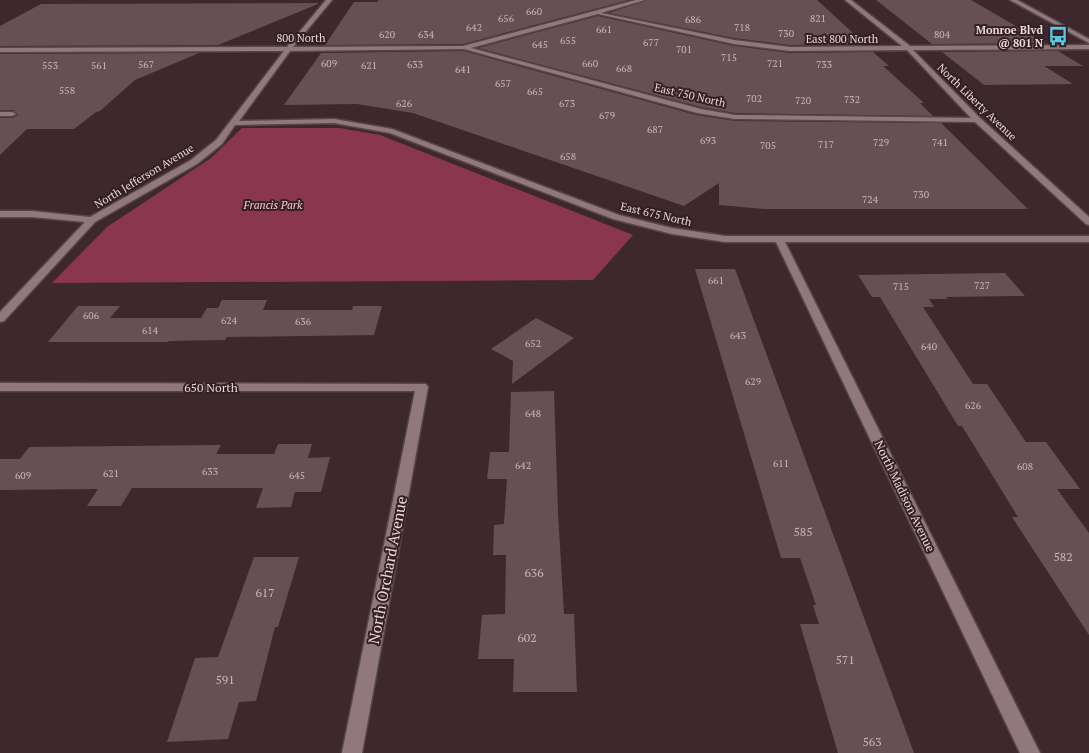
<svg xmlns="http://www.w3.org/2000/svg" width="1089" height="753" font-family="'PT Serif',serif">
<rect width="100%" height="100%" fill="#3d292d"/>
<path fill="#8b3650" d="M 242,128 L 340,128 L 380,135 L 633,235 L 593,280 L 52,283 L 107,227 L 211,158 Z"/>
<path fill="#675055" d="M 378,0 L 629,0 L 463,44 L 325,45 L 354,2 L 378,2 Z
M 647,0 L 817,0 L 865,44 L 790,45 L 734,38 L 609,13 Z
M 876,0 L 971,0 L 1045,43 L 932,44 Z
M 41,4 L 318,3 L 318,4 L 218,45 L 0,46 L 0,26 Z
M 598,16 L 734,46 L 790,53 L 873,52 L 889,66 L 883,66 L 924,103 L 920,103 L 933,116 L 735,113 L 701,107 L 478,48 Z
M 464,51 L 696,115 L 735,121 L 941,123 L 1028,209 L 765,209 L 719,205 L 719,183 L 684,206 L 413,113 L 357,104 L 284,105 L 321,53 Z
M 1058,51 L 1083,66 L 1044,66 L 1073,84 L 984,85 L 942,52 Z
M 199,53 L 135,80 L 100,111 L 96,112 L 74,129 L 27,129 L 0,155 L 0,118 L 12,118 L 18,115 L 13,110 L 0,110 L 0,54 Z
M 695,269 L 735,269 L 914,753 L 838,753 L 800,624 L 819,624 L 813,605 L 816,605 L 800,558 L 781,558 Z
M 1005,273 L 1025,296 L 946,297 L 948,299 L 929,299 L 934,307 L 923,307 L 973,384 L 987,384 L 1026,442 L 1046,442 L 1080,489 L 1057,489 L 1089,533 L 1089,635 L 1012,517 L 1018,517 L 962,426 L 958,426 L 880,297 L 872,297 L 858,275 Z
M 222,300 L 267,300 L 263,310 L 352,310 L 353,306 L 382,306 L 374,335 L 227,337 L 225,340 L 169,341 L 168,342 L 48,342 L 78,306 L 120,306 L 110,318 L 201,318 L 207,308 L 218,308 Z
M 536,318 L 574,338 L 512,384 L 513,361 L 491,349 Z
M 554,391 L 558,513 L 564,614 L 574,614 L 577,692 L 513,692 L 514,659 L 478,659 L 482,615 L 505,614 L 506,555 L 493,555 L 494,525 L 504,524 L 507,479 L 487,479 L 490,452 L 509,452 L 511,392 Z
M 278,444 L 312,444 L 308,458 L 330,457 L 321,492 L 295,492 L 291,507 L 256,508 L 263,488 L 132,488 L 121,506 L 87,506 L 98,489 L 0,490 L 0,459 L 20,459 L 29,447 L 221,445 L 216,454 L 274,454 Z
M 254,557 L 299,557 L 278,627 L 275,627 L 256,701 L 239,702 L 228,739 L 167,742 L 195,658 L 218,657 Z"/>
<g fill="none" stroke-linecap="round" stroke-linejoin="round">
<defs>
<path id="minor" d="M 326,0 L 332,0 L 293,47 L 463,46 L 636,0 L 645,0 L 601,13 L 734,40 L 790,47 L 902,46 L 845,0 L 851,0 L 910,46 L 1089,45 L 1089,49 L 913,50 L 980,118 L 1089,217 L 1089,225 L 1086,224 L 975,122 L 735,119 L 697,113 L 464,49 L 290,51 L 239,121 L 334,119 L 392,129 L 619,215 L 672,228 L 725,236 L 1089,236 L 1089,242 L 785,242 L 1040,753 L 1020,753 L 776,242 L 725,242 L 672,234 L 613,219 L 390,133 L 334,123 L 235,125 L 222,144 L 197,164 L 95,222 L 4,321 L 0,322 L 0,312 L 85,222 L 32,217 L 0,217 L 0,211 L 32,211 L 90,217 L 191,160 L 216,140 L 284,51 L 0,52 L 0,48 L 287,47 ZM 598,14 L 734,44 L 790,51 L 907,50 L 971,118 L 735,115 L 701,109 L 471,48 Z
M 0,112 L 12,112 L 16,114 L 12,116 L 0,116 Z
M 0,383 L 426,384 L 428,387 L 362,753 L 342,753 L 415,391 L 0,391 Z"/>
<path id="tertiary" d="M 1010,0 L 1017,0 L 1089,39 L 1089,43 Z"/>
</defs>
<use href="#minor" stroke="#57454a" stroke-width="3"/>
<use href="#tertiary" stroke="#57454a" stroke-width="3"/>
<use href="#minor" fill="#91787d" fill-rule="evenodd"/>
<use href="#tertiary" fill="#91787d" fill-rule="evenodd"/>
</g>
<defs>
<symbol id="bus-bare" viewBox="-9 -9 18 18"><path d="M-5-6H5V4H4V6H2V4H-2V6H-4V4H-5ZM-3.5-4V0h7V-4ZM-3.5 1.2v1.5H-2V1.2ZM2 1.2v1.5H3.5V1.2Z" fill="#57c9e2" stroke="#331f24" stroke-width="2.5" paint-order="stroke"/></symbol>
</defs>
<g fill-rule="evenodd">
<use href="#bus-bare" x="1044" y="22" width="28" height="28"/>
</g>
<g text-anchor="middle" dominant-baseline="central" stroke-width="4" stroke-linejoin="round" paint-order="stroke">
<g font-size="10" fill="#c8b8bb">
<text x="534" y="11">660</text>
<text x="506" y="18">656</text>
<text x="818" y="18">821</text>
<text x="693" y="19">686</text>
<text x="474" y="27">642</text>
<text x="742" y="27">718</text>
<text x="604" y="29">661</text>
<text x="786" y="33">730</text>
<text x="387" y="34">620</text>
<text x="426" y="34">634</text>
<text x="942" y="34">804</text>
<text x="568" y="40">655</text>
<text x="651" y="42">677</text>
<text x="540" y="44">645</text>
<text x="684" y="49">701</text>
<text x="729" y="57">715</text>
<text x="329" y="63">609</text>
<text x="590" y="63">660</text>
<text x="775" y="63">721</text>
<text x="146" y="64">567</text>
<text x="415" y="64">633</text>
<text x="824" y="64">733</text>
<text x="50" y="65">553</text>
<text x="99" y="65">561</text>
<text x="369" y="65">621</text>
<text x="624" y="68">668</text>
<text x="463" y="69">641</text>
<text x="503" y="83">657</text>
<text x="67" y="90">558</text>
<text x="535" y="91">665</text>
<text x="754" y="98">702</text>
<text x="852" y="99">732</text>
<text x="803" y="100">720</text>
<text x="404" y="103">626</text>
<text x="567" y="103">673</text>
<text x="607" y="115">679</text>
<text x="655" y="129">687</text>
<text x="708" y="140">693</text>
<text x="881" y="142">729</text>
<text x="940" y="142">741</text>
<text x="826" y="144">717</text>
<text x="768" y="145">705</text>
<text x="568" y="156">658</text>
<text x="921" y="194">730</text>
<text x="870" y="199">724</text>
<text x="716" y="280">661</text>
<text x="982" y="285">727</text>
<text x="901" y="286">715</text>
<text x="91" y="315">606</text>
<text x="229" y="320">624</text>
<text x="303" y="321">636</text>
<text x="150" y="330">614</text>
<text x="738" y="335">643</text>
<text x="533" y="343">652</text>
<text x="929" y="346">640</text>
<text x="753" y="381">629</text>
<text x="973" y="405">626</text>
<text x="533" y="413">648</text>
<text x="781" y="463">611</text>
<text x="523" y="465">642</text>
<text x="1025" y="466">608</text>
<text x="210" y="471">633</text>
<text x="111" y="473">621</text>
<text x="23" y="475">609</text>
<text x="297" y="475">645</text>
</g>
<g font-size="11" font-weight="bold" fill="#e8dadd" stroke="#331f24" text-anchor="end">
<text x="1043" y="30">Monroe Blvd<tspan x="1043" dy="13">@ 801 N</tspan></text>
</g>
<g font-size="11" fill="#e8dadd" stroke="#331f24">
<text x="301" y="38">800 North</text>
<text x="842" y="39">East 800 North</text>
<text transform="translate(690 95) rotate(13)">East 750 North</text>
<text transform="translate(977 102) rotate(44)">North Liberty Avenue</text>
<text transform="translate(144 176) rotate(-31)">North Jefferson Avenue</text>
<text transform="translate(656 214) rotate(13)">East 675 North</text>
</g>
<g font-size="11" font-style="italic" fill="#fdcad5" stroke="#331f24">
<text x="273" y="205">Francis Park</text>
</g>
<g font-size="12" fill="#e8dadd" stroke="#331f24">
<text x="211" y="387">650 North</text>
<text transform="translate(905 496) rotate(64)">North Madison Avenue</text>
</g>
<g font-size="12" fill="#c8b8bb">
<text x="803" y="531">585</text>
<text x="1063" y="556">582</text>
<text x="534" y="572">636</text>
<text x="265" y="592">617</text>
<text x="527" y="637">602</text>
<text x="845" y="659">571</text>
<text x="225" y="679">591</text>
<text x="872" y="741">563</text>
</g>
<g font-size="15" fill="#e8dadd" stroke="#331f24">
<text transform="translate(387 570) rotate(-79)">North Orchard Avenue</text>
</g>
</g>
</svg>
